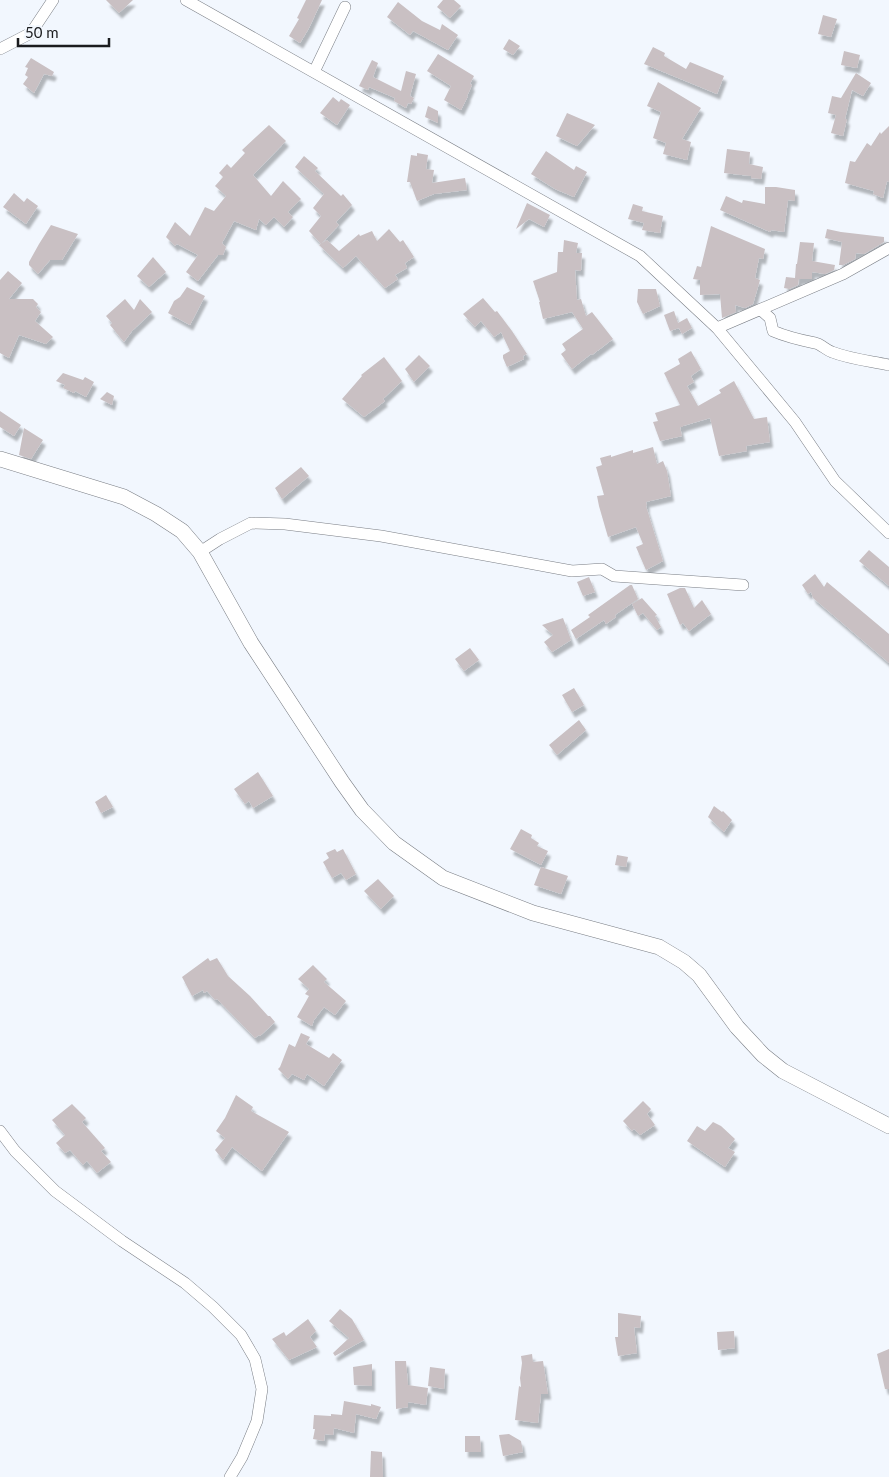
<svg xmlns="http://www.w3.org/2000/svg" width="889" height="1477" font-family="Lato,sans-serif">
<defs>
<filter id="shadow"><feDropShadow dx="3" dy="5.5" stdDeviation="1" flood-color="#0004"/></filter>
</defs>
<rect width="100%" height="100%" fill="#f2f7fe"/>
<path fill="#c9c0c3" filter="url(#shadow)" d="M 106,0 L 133,0 L 119,13 Z
M 306,0 L 322,0 L 309,28 L 300,43 L 289,36 L 299,19 L 297,18 Z
M 443,0 L 454,0 L 461,6 L 450,18 L 437,7 Z
M 398,2 L 422,21 L 440,30 L 442,24 L 458,35 L 448,50 L 413,31 L 410,35 L 387,17 Z
M 823,15 L 837,19 L 831,37 L 818,34 Z
M 509,39 L 520,46 L 513,55 L 503,49 Z
M 653,47 L 665,53 L 664,56 L 686,69 L 690,62 L 724,76 L 717,94 L 644,64 Z
M 844,51 L 860,55 L 857,68 L 841,65 Z
M 438,54 L 474,76 L 470,84 L 472,85 L 467,96 L 468,96 L 461,110 L 444,100 L 451,86 L 427,71 Z
M 31,58 L 54,72 L 52,76 L 44,74 L 34,93 L 23,84 L 28,77 L 25,75 L 28,68 L 25,67 Z
M 372,60 L 378,63 L 373,77 L 401,91 L 406,71 L 416,74 L 410,96 L 414,98 L 411,104 L 408,103 L 406,108 L 394,101 L 395,98 L 369,87 L 368,90 L 359,86 Z
M 856,73 L 871,83 L 863,96 L 852,90 L 845,119 L 847,119 L 843,136 L 831,133 L 836,115 L 828,113 L 832,96 L 841,98 Z
M 658,82 L 701,108 L 682,139 L 691,142 L 687,160 L 663,154 L 666,143 L 653,138 L 661,112 L 647,106 Z
M 333,97 L 339,102 L 341,99 L 350,105 L 337,125 L 320,113 Z
M 428,106 L 438,111 L 438,123 L 425,117 Z
M 567,113 L 595,125 L 577,146 L 556,136 Z
M 269,125 L 286,141 L 253,175 L 271,196 L 283,181 L 301,199 L 288,212 L 293,217 L 284,227 L 274,217 L 266,225 L 259,219 L 256,230 L 234,221 L 222,243 L 226,247 L 223,255 L 218,255 L 198,281 L 186,272 L 198,255 L 177,244 L 175,246 L 166,237 L 175,222 L 190,236 L 205,207 L 214,211 L 226,196 L 215,186 L 223,177 L 219,173 L 227,164 L 231,168 L 245,153 L 242,150 Z
M 889,126 L 889,182 L 887,181 L 883,198 L 873,194 L 874,191 L 845,183 L 850,161 L 855,162 L 867,143 L 871,146 L 880,132 L 881,134 Z
M 727,149 L 750,152 L 749,164 L 763,167 L 761,179 L 751,178 L 751,176 L 724,173 Z
M 546,151 L 574,170 L 576,166 L 587,172 L 574,197 L 555,189 L 531,174 Z
M 417,153 L 428,155 L 426,169 L 434,170 L 432,183 L 465,178 L 467,190 L 434,194 L 417,201 L 410,182 L 407,182 L 411,155 L 417,156 Z
M 304,156 L 318,168 L 315,171 L 341,196 L 343,194 L 352,205 L 336,222 L 339,225 L 321,244 L 309,231 L 321,216 L 313,208 L 324,194 L 295,167 Z
M 765,187 L 776,187 L 795,190 L 795,201 L 788,200 L 784,232 L 771,230 L 770,232 L 720,210 L 726,196 L 742,203 L 743,200 L 765,204 Z
M 14,193 L 24,202 L 27,198 L 38,206 L 26,224 L 3,207 Z
M 527,203 L 550,215 L 544,227 L 529,219 L 516,229 Z
M 633,204 L 643,207 L 642,211 L 663,216 L 660,233 L 642,230 L 644,223 L 628,219 Z
M 51,225 L 78,234 L 62,260 L 50,260 L 38,274 L 29,265 L 29,262 L 39,244 Z
M 711,226 L 765,249 L 763,259 L 759,258 L 755,278 L 760,280 L 753,304 L 745,308 L 735,305 L 736,312 L 722,318 L 720,294 L 700,295 L 700,280 L 693,279 L 697,266 L 701,267 Z
M 389,229 L 400,242 L 403,240 L 414,257 L 405,263 L 407,268 L 395,275 L 398,279 L 385,288 L 356,256 L 343,268 L 319,245 L 327,240 L 339,251 L 359,234 L 360,236 L 372,231 L 377,241 Z
M 827,229 L 841,232 L 884,237 L 884,242 L 864,254 L 856,253 L 855,259 L 843,265 L 839,265 L 842,242 L 825,238 Z
M 564,240 L 578,243 L 576,253 L 582,253 L 581,271 L 575,270 L 577,300 L 581,299 L 586,316 L 592,312 L 613,339 L 592,355 L 591,354 L 572,369 L 561,354 L 566,350 L 562,344 L 583,329 L 572,312 L 543,319 L 539,302 L 540,302 L 533,281 L 557,272 L 558,252 L 563,252 Z
M 800,242 L 814,243 L 812,261 L 835,265 L 834,270 L 825,274 L 812,272 L 812,279 L 799,279 L 798,285 L 789,289 L 784,288 L 786,277 L 795,278 L 796,264 L 797,264 Z
M 153,257 L 166,272 L 149,287 L 137,276 Z
M 8,271 L 22,283 L 9,299 L 33,299 L 38,304 L 36,307 L 41,312 L 35,321 L 53,337 L 46,344 L 19,335 L 9,358 L 0,353 L 0,280 Z
M 187,287 L 205,296 L 190,325 L 168,313 L 174,301 L 180,297 Z
M 638,289 L 656,289 L 660,306 L 643,314 L 637,302 Z
M 483,298 L 495,312 L 497,311 L 512,331 L 527,354 L 523,356 L 524,359 L 507,367 L 503,358 L 503,355 L 510,351 L 501,332 L 494,337 L 481,321 L 475,327 L 463,314 Z
M 125,299 L 134,310 L 140,299 L 152,312 L 132,331 L 124,342 L 110,325 L 112,323 L 106,316 Z
M 674,311 L 678,323 L 687,318 L 692,328 L 682,334 L 679,328 L 670,331 L 664,315 Z
M 691,351 L 701,369 L 691,376 L 694,382 L 687,386 L 698,406 L 721,393 L 719,390 L 734,381 L 754,419 L 767,417 L 770,442 L 746,446 L 747,451 L 719,456 L 710,418 L 683,426 L 683,427 L 680,427 L 682,436 L 660,441 L 653,422 L 658,421 L 655,413 L 680,405 L 664,373 L 680,364 L 678,359 Z
M 419,355 L 430,366 L 414,382 L 405,369 Z
M 384,357 L 402,381 L 383,399 L 385,401 L 364,417 L 342,399 L 362,376 L 361,375 Z
M 63,373 L 83,380 L 85,377 L 94,382 L 86,397 L 75,391 L 74,393 L 63,388 L 65,385 L 56,381 Z
M 107,392 L 114,396 L 112,405 L 100,399 Z
M 0,411 L 21,425 L 14,436 L 0,427 Z
M 24,428 L 43,440 L 31,459 L 19,455 Z
M 653,447 L 657,464 L 663,461 L 667,471 L 671,496 L 646,502 L 647,506 L 646,506 L 663,561 L 646,570 L 636,547 L 643,544 L 636,527 L 608,537 L 599,506 L 597,496 L 604,495 L 596,467 L 602,465 L 600,458 L 611,455 L 611,457 L 633,450 L 633,453 Z
M 301,467 L 309,476 L 282,499 L 275,488 Z
M 869,550 L 889,567 L 889,586 L 859,561 Z
M 815,574 L 824,587 L 827,582 L 889,634 L 889,663 L 813,598 L 811,592 L 808,594 L 802,585 Z
M 589,577 L 595,592 L 583,596 L 577,582 Z
M 630,585 L 632,585 L 638,599 L 615,615 L 616,617 L 606,624 L 604,620 L 576,639 L 571,630 L 590,617 L 588,615 Z
M 680,588 L 685,588 L 694,608 L 702,600 L 711,614 L 689,631 L 683,623 L 680,625 L 667,594 Z
M 642,598 L 657,615 L 655,616 L 661,627 L 657,630 L 643,613 L 638,616 L 632,604 Z
M 563,618 L 571,640 L 552,652 L 544,642 L 553,635 L 542,625 Z
M 470,648 L 479,660 L 464,671 L 455,659 Z
M 574,688 L 584,705 L 572,712 L 562,695 Z
M 579,720 L 586,730 L 557,755 L 549,745 Z
M 258,772 L 273,796 L 253,808 L 249,801 L 245,804 L 234,789 Z
M 106,795 L 113,807 L 101,813 L 95,802 Z
M 714,806 L 722,812 L 723,811 L 732,820 L 724,832 L 708,817 Z
M 521,829 L 532,835 L 531,838 L 539,843 L 537,846 L 548,851 L 541,865 L 510,849 Z
M 335,849 L 337,852 L 343,849 L 356,874 L 346,880 L 341,873 L 332,878 L 323,862 L 329,858 L 326,853 Z
M 617,855 L 628,857 L 626,867 L 615,865 Z
M 541,867 L 568,876 L 561,894 L 534,885 Z
M 378,879 L 394,896 L 381,909 L 364,891 Z
M 208,958 L 210,961 L 217,958 L 228,976 L 250,996 L 268,1016 L 270,1016 L 275,1022 L 260,1036 L 259,1035 L 255,1038 L 217,999 L 215,1000 L 207,991 L 204,993 L 203,990 L 192,996 L 182,977 Z
M 313,965 L 327,979 L 324,982 L 346,1001 L 335,1015 L 324,1007 L 314,1020 L 312,1026 L 297,1017 L 309,996 L 305,994 L 309,989 L 298,979 Z
M 301,1033 L 310,1037 L 306,1044 L 329,1058 L 333,1053 L 342,1060 L 324,1086 L 307,1074 L 304,1080 L 292,1074 L 288,1079 L 278,1069 L 280,1067 L 289,1044 L 295,1047 Z
M 236,1095 L 253,1107 L 251,1111 L 289,1132 L 262,1171 L 232,1147 L 223,1160 L 215,1150 L 225,1138 L 216,1131 L 225,1118 Z
M 643,1101 L 651,1109 L 647,1114 L 655,1125 L 640,1135 L 634,1129 L 632,1131 L 623,1121 Z
M 72,1104 L 86,1118 L 82,1122 L 105,1148 L 101,1151 L 111,1162 L 97,1173 L 87,1161 L 83,1165 L 70,1150 L 65,1153 L 56,1143 L 65,1135 L 52,1120 Z
M 713,1122 L 721,1126 L 735,1139 L 728,1148 L 735,1152 L 725,1167 L 687,1141 L 697,1126 L 705,1131 Z
M 340,1309 L 352,1319 L 364,1340 L 335,1356 L 333,1353 L 349,1338 L 329,1321 Z
M 618,1313 L 641,1316 L 640,1328 L 634,1327 L 637,1353 L 618,1356 L 615,1337 L 618,1337 Z
M 308,1319 L 316,1331 L 310,1337 L 317,1347 L 289,1360 L 272,1339 L 284,1332 L 286,1336 Z
M 734,1331 L 735,1348 L 718,1350 L 717,1332 Z
M 889,1349 L 889,1389 L 885,1389 L 877,1354 Z
M 532,1354 L 533,1362 L 543,1361 L 548,1394 L 541,1394 L 538,1423 L 515,1420 L 519,1386 L 521,1387 L 520,1378 L 522,1363 L 521,1356 Z
M 395,1361 L 406,1361 L 408,1385 L 428,1388 L 426,1405 L 408,1402 L 408,1407 L 396,1409 Z
M 372,1364 L 372,1386 L 354,1385 L 353,1367 Z
M 430,1367 L 445,1369 L 444,1389 L 428,1386 Z
M 344,1401 L 371,1406 L 371,1404 L 381,1407 L 376,1419 L 356,1414 L 354,1433 L 334,1428 L 333,1435 L 325,1434 L 324,1441 L 313,1439 L 315,1429 L 313,1429 L 314,1415 L 331,1416 L 331,1414 L 342,1415 Z
M 509,1434 L 521,1441 L 523,1452 L 503,1456 L 499,1435 Z
M 465,1436 L 480,1436 L 481,1452 L 465,1452 Z
M 371,1451 L 382,1452 L 383,1477 L 370,1477 Z"/>
<g fill="none" stroke-linecap="round" stroke-linejoin="round">
<defs>
<path id="street" d="M 186,0 L 640,256 L 717,328 L 795,422 L 835,481 L 889,533
M 0,49 L 31,33 L 53,0
M 314,72 L 345,7
M 761,310 L 770,318 L 773,331 C 787,337 800,340 815,343 C 821,344 826,350 832,352 C 850,359 870,361 889,365
M 717,328 L 843,274 L 889,248
M 200,552 L 220,539 L 251,523 L 285,524 L 381,536 L 572,571 L 602,569 L 614,576 L 743,585
M 0,1131 L 15,1151 L 55,1191 L 122,1241 L 185,1283 L 213,1307 L 241,1335 L 255,1359 L 262,1389 L 257,1421 L 242,1457 L 230,1477"/>
<path id="secondary" d="M 0,459 L 124,497 L 156,514 L 182,531 L 200,552 L 251,643 L 342,782 L 362,810 L 394,843 L 443,878 L 533,913 L 659,947 L 684,962 L 699,975 L 737,1027 L 763,1055 L 783,1071 L 889,1126"/>
</defs>
<use href="#street" stroke="#7a7e85" stroke-width="12"/>
<use href="#secondary" stroke="#7a7e85" stroke-width="16"/>
<use href="#street" stroke="#fff" stroke-width="11"/>
<use href="#secondary" stroke="#fff" stroke-width="15"/>
</g>
<path d="M18 38v8h91v-8" fill="none" stroke="#1b1c1f" stroke-width="2.5"/>
<text x="25" y="38" font-size="15" fill="#1b1c1f" stroke="#f2f7fe" stroke-width="4" paint-order="stroke">50 m</text>
</svg>
